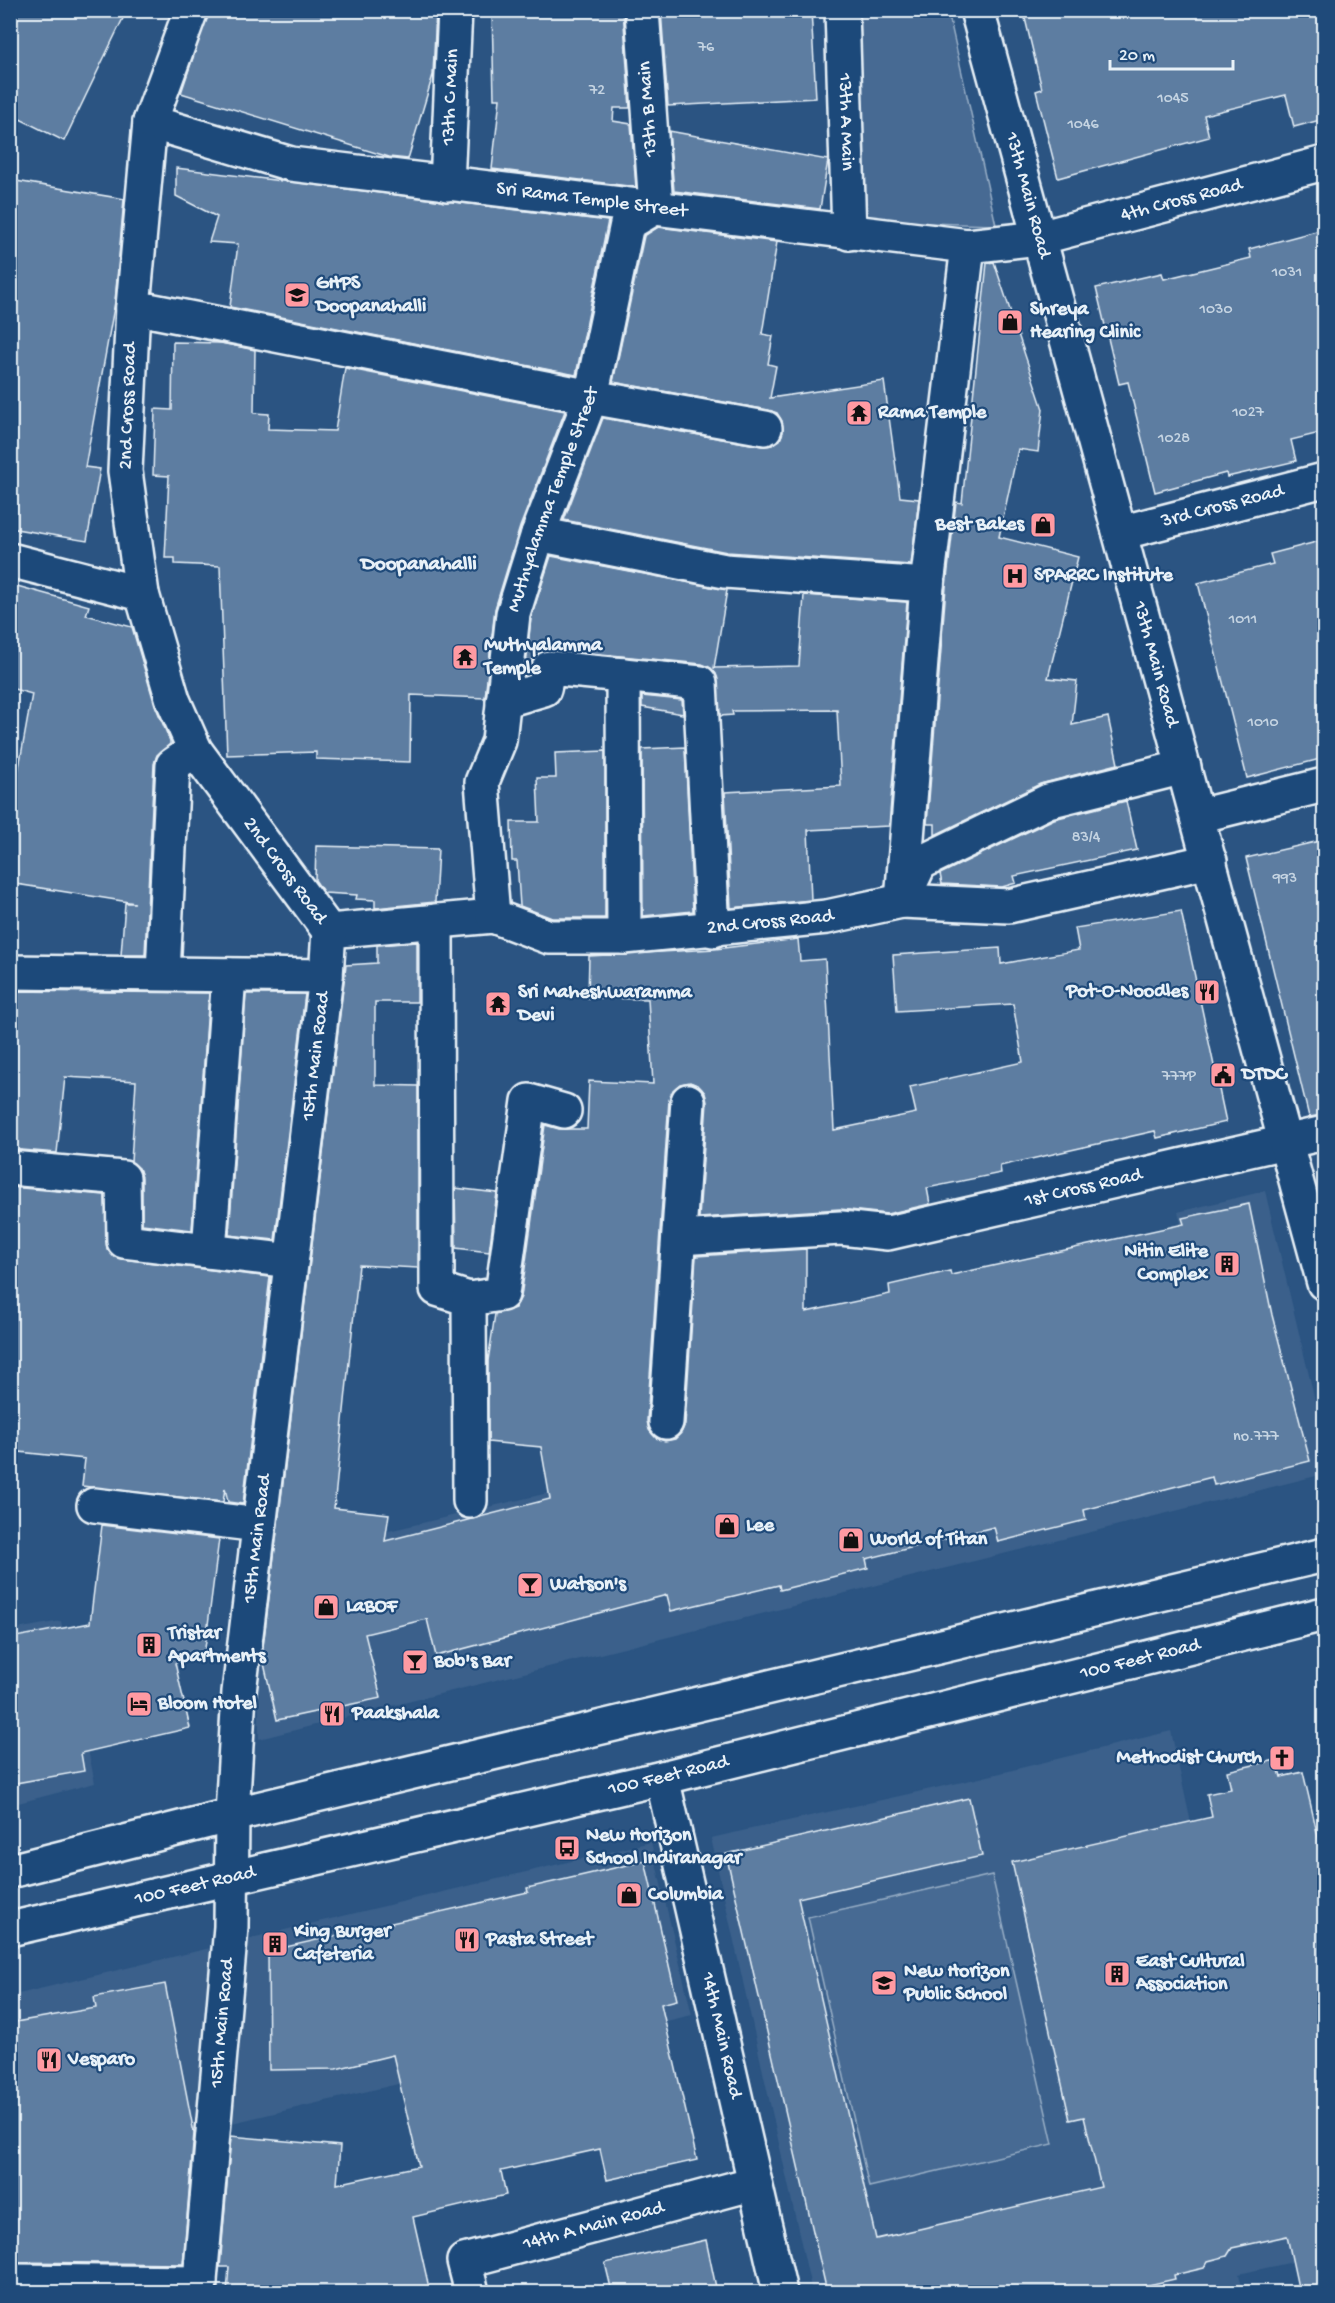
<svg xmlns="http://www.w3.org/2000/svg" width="1335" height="2303" font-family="'Gochi Hand',sans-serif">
<rect width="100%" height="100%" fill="#2b5482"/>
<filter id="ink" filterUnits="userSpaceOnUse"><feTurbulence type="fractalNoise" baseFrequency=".0167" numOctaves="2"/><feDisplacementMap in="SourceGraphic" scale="12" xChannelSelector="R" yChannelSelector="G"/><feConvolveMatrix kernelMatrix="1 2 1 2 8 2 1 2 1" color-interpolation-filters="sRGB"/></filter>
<g filter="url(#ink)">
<path fill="#3a608b" d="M 1265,1191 L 1324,1438 L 1324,1474 L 259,1739 L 259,1562 L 648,1469 L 1206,1329 L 1178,1212 Z
M 61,1621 L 95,1783 L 11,1805 L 11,1630 Z
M 1171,1731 L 1248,2085 L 1324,2069 L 1324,2255 L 1239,2274 L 1243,2292 L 812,2292 L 711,1838 L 980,1778 Z
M 651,1842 L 692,2015 L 11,2175 L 10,1996 Z"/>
<path fill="#476b93" stroke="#98aec6" stroke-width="1.5" d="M 854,11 L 948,11 L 996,225 L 858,221 Z
M 992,1875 L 1053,2144 L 869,2187 L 808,1917 Z"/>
<path fill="#5d7da1" stroke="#e8f1f8" stroke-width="1.5" d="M 10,10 L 127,10 L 64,141 L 10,114 Z
M 209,10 L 436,10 L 433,75 L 408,159 L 389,157 L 181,93 Z
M 492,10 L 623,10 L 630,108 L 614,108 L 613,121 L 631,124 L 636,187 L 492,169 L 500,99 L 494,99 Z
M 661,10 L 811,10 L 816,98 L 668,106 Z
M 1023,10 L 1324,10 L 1324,119 L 1294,127 L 1286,95 L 1204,115 L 1209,137 L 1058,178 L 1036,91 L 1042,89 Z
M 669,131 L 828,160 L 820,209 L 674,191 Z
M 176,168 L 608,221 L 576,375 L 230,307 L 238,244 L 209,242 L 217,217 L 176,196 Z
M 10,180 L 124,199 L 115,302 L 85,467 L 100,469 L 87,541 L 10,528 Z
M 658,227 L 777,242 L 762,334 L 773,336 L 768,364 L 776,366 L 770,398 L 884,381 L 900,497 L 919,499 L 911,565 L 727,552 L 564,520 L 603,418 L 762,446 L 772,445 L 780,440 L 783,432 L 782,421 L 777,413 L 768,410 L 613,382 L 644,236 Z
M 1324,229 L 1324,432 L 1291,440 L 1296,461 L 1227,477 L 1226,473 L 1155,492 L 1128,382 L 1119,384 L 1096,288 L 1162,273 L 1164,279 L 1251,258 L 1249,249 Z
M 994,262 L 1043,409 L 1038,452 L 1018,449 L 999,537 L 1078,557 L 1048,678 L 1077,681 L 1072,725 L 1108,717 L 1118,764 L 1040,784 L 935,835 L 935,824 L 927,824 L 946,587 L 956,502 L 962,503 L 987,263 Z
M 173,342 L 221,343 L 255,350 L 254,413 L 269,414 L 268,429 L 335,431 L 345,368 L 565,411 L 520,527 L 495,609 L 485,698 L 411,695 L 410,762 L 316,759 L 316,752 L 227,755 L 220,566 L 175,564 L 175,558 L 165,558 L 169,476 L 153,475 L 155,409 L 172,410 Z
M 1324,540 L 1324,758 L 1247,778 L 1198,583 L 1273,564 L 1270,554 Z
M 551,556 L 727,590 L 714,668 L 799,666 L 804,595 L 907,602 L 889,826 L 808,830 L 811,900 L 731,908 L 725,792 L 841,786 L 837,710 L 732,711 L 733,715 L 720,716 L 716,674 L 711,668 L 702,664 L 550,649 L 535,655 L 528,674 L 525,675 L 531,618 Z
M 10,584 L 89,606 L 86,615 L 132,627 L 155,705 L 170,741 L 170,744 L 157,755 L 154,764 L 145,955 L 121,955 L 125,903 L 135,903 L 10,883 L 10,795 L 14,795 L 32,694 L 10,688 Z
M 642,696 L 682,700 L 683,714 L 642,707 Z
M 685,747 L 693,911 L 643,916 L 642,749 Z
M 605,751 L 605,918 L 552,918 L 520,906 L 517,861 L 512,861 L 511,822 L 539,822 L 537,778 L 556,778 L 555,753 Z
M 1126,801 L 1137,850 L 1014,876 L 1016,883 L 1002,887 L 942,884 L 940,874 L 1054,819 Z
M 1324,840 L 1324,1115 L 1309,1117 L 1246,858 Z
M 316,846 L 438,849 L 435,902 L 375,908 L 375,900 L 356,899 L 357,895 L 324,893 L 315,880 Z
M 1181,911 L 1226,1122 L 1157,1138 L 1155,1131 L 1000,1166 L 1001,1173 L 927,1188 L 930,1204 L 887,1214 L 840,1209 L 699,1218 L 707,1102 L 705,1093 L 699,1086 L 690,1082 L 680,1084 L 673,1090 L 669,1100 L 647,1421 L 649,1430 L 656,1438 L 665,1441 L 675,1439 L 681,1433 L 685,1424 L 696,1256 L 806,1249 L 806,1312 L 890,1294 L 889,1285 L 950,1271 L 951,1275 L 1111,1240 L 1184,1224 L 1182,1218 L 1249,1204 L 1272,1315 L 1310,1461 L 1214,1485 L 1212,1477 L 1084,1510 L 1086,1520 L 998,1542 L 994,1527 L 866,1559 L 868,1568 L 780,1590 L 779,1585 L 671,1611 L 667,1595 L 436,1656 L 427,1619 L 365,1634 L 381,1698 L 277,1720 L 262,1655 L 346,965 L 377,963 L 377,945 L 417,942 L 417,1002 L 375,1002 L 375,1085 L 418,1086 L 418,1268 L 359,1265 L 334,1508 L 389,1514 L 385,1541 L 550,1499 L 541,1447 L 488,1442 L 488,1361 L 495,1314 L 515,1308 L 521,1297 L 545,1125 L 559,1129 L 587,1129 L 589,1081 L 653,1084 L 648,999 L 588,998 L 589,956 L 715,949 L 798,939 L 800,961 L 825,959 L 834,1130 L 916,1113 L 910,1087 L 1023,1062 L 1013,1004 L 897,1011 L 893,955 L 1000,948 L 1001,964 L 1079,950 L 1075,928 Z
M 10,991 L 209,993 L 192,1230 L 142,1224 L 142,1177 L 139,1168 L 131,1162 L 136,1081 L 65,1077 L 57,1153 L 10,1149 Z
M 246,994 L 305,994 L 275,1240 L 229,1235 Z
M 10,1187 L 105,1195 L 107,1249 L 113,1256 L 121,1259 L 270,1277 L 243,1504 L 228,1502 L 225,1488 L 223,1502 L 82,1486 L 85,1459 L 10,1451 Z
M 455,1188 L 497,1193 L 489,1252 L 456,1248 Z
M 102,1525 L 219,1539 L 204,1656 L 175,1663 L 190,1728 L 81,1753 L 84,1771 L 10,1784 L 10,1638 L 90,1623 Z
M 1276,1760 L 1281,1777 L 1303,1772 L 1324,1862 L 1324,2292 L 1299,2292 L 1287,2236 L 1232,2248 L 1227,2256 L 1208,2261 L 1204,2268 L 1174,2275 L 1175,2279 L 1118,2292 L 827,2292 L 726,1854 L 969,1798 L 982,1856 L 798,1898 L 876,2239 L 1101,2187 L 1084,2117 L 1070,2120 L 1012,1862 L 1212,1817 L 1207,1794 L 1231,1789 L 1227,1771 Z
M 645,1861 L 677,2000 L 661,2004 L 697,2160 L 607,2180 L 600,2149 L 501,2171 L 506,2195 L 413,2217 L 430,2292 L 227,2292 L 229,2267 L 220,2267 L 231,2136 L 340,2146 L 337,2184 L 419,2166 L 393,2055 L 336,2069 L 269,2070 L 268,1951 L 528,1892 L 527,1888 Z
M 165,1984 L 194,2133 L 183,2264 L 10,2262 L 10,2023 L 96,2008 L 94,1997 Z
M 706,2240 L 717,2292 L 612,2292 L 605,2263 Z"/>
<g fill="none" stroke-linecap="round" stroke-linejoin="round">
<defs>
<g id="minor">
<path id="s1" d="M 191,10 L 150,122 L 133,307 L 125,471 L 142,594 L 173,700 L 195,750 L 329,931 L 493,916 L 549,937 L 624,937 L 827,917 L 902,901 L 920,863 L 1048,801 L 1184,767"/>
<path id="s2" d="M 842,10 L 849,233"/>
<path id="s3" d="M 150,122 L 291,164 L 968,246 L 1039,238 L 1324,163"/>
<path id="s4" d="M 447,184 L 455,10"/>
<path d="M 968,246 L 927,585 L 902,901 L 1009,906 L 1210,861"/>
<path d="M 133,307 L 591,397 L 765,428"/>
<path id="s5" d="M 1120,533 L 1324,480"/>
<path d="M 538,534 L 725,571 L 927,585"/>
<path d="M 10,560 L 142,594"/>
<path d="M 503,701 L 544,689 L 549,668 L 623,675"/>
<path d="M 1198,816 L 1324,785"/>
<path id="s6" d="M 493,916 L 482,782 L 499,741 L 513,614 L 538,534 L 591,397 L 627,224 L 656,207 L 642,10"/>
<path d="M 436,921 L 437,1289 L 469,1299 L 470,1501"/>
<path d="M 624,937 L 623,675 L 700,683 L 713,930"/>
<path d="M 10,972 L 326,976"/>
<path d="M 163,973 L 173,765 L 195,750"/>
<path d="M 10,1168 L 123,1178 L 124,1241 L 291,1261"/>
<path id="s7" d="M 679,1238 L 841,1228 L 888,1233 L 1324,1133"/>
<path d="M 209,1251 L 229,975"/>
<path d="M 469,1299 L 502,1294 L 529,1101 L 564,1111"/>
<path d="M 666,1422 L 688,1101"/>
<path d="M 94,1505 L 259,1525"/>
<path id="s8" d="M 662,1778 L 780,2292"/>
<path d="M 10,2281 L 200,2283"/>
<path id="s9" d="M 199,2292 L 231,1927 L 232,1815 L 239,1692 L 326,976 L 329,931"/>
<path id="s10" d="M 472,2292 L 464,2261 L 755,2183"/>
</g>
<g id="tertiary">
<path id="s11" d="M 977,10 L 1324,1283"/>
</g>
<g id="primary">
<path d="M 10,1871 L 232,1815 L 1324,1555"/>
<path id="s12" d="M 10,1929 L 662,1778 L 1324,1614"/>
</g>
</defs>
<use href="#minor" stroke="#e8f1f8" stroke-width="38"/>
<use href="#tertiary" stroke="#e8f1f8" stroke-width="38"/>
<use href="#primary" stroke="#e8f1f8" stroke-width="38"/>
<use href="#minor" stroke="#1f4a7a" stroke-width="33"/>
<use href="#tertiary" stroke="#1f4a7a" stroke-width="33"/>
<use href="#primary" stroke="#1f4a7a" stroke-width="33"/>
</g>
</g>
<defs>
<symbol id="school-square" viewBox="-11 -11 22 22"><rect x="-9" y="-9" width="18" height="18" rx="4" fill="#ff9aa2" stroke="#1f4a7a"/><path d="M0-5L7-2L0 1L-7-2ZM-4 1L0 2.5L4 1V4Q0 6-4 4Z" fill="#111"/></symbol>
<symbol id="shop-square" viewBox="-11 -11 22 22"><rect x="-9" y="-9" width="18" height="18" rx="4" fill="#ff9aa2" stroke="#1f4a7a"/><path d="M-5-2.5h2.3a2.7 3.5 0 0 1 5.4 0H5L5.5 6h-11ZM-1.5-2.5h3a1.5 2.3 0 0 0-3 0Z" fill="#111"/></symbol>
<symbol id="temple-square" viewBox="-11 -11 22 22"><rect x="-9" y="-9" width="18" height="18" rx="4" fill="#ff9aa2" stroke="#1f4a7a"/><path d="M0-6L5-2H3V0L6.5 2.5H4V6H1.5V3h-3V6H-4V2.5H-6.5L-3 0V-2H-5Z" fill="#111"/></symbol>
<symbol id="hospital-square" viewBox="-11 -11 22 22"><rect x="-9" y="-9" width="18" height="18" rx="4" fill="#ff9aa2" stroke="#1f4a7a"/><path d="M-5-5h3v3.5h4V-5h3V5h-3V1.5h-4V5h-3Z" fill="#111"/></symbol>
<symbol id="restaurant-square" viewBox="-11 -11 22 22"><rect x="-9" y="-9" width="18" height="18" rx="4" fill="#ff9aa2" stroke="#1f4a7a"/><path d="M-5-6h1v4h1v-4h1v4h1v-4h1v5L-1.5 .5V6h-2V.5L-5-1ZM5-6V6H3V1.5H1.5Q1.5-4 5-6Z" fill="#111"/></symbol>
<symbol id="civic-square" viewBox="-11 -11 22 22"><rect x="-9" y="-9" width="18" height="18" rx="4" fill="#ff9aa2" stroke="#1f4a7a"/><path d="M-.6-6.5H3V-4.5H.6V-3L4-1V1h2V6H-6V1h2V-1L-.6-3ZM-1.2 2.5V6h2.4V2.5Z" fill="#111"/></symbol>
<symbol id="building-square" viewBox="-11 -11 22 22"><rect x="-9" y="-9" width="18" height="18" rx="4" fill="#ff9aa2" stroke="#1f4a7a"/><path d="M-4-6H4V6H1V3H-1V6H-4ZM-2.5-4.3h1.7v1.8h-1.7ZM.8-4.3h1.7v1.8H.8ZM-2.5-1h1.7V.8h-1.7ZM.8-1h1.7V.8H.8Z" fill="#111"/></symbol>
<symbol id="bar-square" viewBox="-11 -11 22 22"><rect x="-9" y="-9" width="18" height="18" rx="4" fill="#ff9aa2" stroke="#1f4a7a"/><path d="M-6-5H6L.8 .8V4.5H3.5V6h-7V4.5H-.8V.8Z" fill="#111"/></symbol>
<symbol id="hotel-square" viewBox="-11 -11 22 22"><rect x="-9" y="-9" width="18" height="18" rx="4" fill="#ff9aa2" stroke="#1f4a7a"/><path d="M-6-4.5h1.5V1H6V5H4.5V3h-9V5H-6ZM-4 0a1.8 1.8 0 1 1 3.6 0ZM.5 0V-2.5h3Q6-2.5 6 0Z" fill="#111"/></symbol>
<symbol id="church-square" viewBox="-11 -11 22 22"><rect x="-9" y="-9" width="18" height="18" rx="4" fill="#ff9aa2" stroke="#1f4a7a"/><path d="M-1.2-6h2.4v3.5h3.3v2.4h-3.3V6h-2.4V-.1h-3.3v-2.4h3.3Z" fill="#111"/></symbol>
<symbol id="bus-square" viewBox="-11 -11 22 22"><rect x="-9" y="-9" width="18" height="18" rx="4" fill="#ff9aa2" stroke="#1f4a7a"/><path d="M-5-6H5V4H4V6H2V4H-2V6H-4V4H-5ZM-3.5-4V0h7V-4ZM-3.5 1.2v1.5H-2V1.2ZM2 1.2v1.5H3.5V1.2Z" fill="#111"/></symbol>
</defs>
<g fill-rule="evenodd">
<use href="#school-square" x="282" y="280" width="30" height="30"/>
<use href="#shop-square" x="995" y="307" width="30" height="30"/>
<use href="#temple-square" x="844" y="398" width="30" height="30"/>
<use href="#shop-square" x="1028" y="510" width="30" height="30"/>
<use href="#hospital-square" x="1000" y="561" width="30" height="30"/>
<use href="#temple-square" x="450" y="642" width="30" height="30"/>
<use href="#restaurant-square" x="1192" y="977" width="30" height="30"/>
<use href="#temple-square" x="483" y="989" width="30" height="30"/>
<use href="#civic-square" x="1208" y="1060" width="30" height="30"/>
<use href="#building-square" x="1212" y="1249" width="30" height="30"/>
<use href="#shop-square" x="712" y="1511" width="30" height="30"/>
<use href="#shop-square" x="836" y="1525" width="30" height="30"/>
<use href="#bar-square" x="515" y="1570" width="30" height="30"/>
<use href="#shop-square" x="311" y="1592" width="30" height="30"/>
<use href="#building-square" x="134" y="1630" width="30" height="30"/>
<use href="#bar-square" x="400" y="1647" width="30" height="30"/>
<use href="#hotel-square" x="124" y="1689" width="30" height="30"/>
<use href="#restaurant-square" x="317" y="1699" width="30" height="30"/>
<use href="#church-square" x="1267" y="1743" width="30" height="30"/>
<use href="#bus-square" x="552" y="1833" width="30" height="30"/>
<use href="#shop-square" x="614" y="1880" width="30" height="30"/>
<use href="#restaurant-square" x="452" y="1925" width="30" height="30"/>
<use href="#building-square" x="260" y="1929" width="30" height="30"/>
<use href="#building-square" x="1102" y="1959" width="30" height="30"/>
<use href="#school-square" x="869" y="1968" width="30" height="30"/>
<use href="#restaurant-square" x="34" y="2045" width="30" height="30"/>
</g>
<g text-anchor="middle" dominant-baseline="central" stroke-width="4.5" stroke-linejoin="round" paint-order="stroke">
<g font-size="16" fill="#c5d4e2">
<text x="706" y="48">76</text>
<text x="597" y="91">72</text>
<text x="1173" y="99">1045</text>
<text x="1083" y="125">1046</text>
<text x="1287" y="273">1031</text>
<text x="1216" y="310">1030</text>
<text x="1248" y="413">1027</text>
<text x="1174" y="439">1028</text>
<text x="1243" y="620">1011</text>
<text x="1263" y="723">1010</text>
<text x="1086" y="838">83/4</text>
<text x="1285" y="879">993</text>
<text x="1179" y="1077">777P</text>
<text x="1256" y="1437">no.777</text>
</g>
<g font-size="20" fill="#e8f1f8" stroke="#1f4a7a">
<text stroke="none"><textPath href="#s4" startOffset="87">13th C Main</textPath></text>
<text transform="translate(649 109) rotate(-94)">13th B Main</text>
<text stroke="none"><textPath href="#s2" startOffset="112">13th A Main</textPath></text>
<text stroke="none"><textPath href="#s11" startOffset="192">13th Main Road</textPath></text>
<text stroke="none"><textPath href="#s3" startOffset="450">Sri Rama Temple Street</textPath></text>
<text stroke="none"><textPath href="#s3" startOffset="1048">4th Cross Road</textPath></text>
<text transform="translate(129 406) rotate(-88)">2nd Cross Road</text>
<text stroke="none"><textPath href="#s6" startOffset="428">Muthyalamma Temple Street</textPath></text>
<text stroke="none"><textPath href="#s5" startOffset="106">3rd Cross Road</textPath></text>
<text stroke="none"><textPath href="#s11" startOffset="678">13th Main Road</textPath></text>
<text stroke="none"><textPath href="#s1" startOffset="909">2nd Cross Road</textPath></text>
<text stroke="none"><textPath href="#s1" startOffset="1430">2nd Cross Road</textPath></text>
<text stroke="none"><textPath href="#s9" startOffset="1242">15th Main Road</textPath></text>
<text stroke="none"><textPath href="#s7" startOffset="410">1st Cross Road</textPath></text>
<text stroke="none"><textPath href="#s9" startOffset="756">15th Main Road</textPath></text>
<text stroke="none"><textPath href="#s12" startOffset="1162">100 Feet Road</textPath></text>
<text stroke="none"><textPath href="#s12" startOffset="676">100 Feet Road</textPath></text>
<text stroke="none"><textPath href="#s12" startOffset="190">100 Feet Road</textPath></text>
<text stroke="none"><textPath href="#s9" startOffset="270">15th Main Road</textPath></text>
<text stroke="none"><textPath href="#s8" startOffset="264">14th Main Road</textPath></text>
<text stroke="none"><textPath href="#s10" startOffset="166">14th A Main Road</textPath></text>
</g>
<g font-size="20" font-weight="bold" fill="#e8f1f8" stroke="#1f4a7a" text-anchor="start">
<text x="316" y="284">GHPS<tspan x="316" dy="23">Doopanahalli</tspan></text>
<text x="1030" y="310">Shreya<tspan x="1030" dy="23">Hearing Clinic</tspan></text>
<text x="878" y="413">Rama Temple</text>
<text x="1024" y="525" text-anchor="end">Best Bakes</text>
<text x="1034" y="576">SPARRC Institute</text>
<text x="484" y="646">Muthyalamma<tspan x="484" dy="23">Temple</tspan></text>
<text x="1188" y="992" text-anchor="end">Pot-O-Noodles</text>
<text x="518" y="993">Sri Maheshwaramma<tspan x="518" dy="23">Devi</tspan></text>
<text x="1242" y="1075">DTDC</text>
<text x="1208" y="1252" text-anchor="end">Nitin Elite<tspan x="1208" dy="23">Complex</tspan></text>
<text x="746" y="1526">Lee</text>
<text x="870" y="1540">World of Titan</text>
<text x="550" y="1585">Watson's</text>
<text x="346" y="1607">LaBOF</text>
<text x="168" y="1634">Tristar<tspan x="168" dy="23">Apartments</tspan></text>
<text x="434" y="1662">Bob's Bar</text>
<text x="158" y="1704">Bloom Hotel</text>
<text x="352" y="1714">Paakshala</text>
<text x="1262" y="1758" text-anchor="end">Methodist Church</text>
<text x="586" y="1836">New Horizon<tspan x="586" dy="23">School Indiranagar</tspan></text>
<text x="648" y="1895">Columbia</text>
<text x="294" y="1932">King Burger<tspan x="294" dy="23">Cafeteria</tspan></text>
<text x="486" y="1940">Pasta Street</text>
<text x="1136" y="1962">East Cultural<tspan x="1136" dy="23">Association</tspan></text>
<text x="904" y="1972">New Horizon<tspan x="904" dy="23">Public School</tspan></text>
<text x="68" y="2060">Vesparo</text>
</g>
<g font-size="21" font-weight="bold" fill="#e8f1f8" stroke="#1f4a7a">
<text x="419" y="565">Doopanahalli</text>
</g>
</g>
<rect width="1335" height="2303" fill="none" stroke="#1f4a7a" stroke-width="36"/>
<rect x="18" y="18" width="1299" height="2267" fill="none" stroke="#e8f1f8" stroke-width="2" filter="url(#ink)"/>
<path d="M1110 60v9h123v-9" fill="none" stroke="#e8f1f8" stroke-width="3"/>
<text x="1119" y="60" font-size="18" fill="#e8f1f8" stroke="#1f4a7a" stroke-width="4.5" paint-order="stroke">20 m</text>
</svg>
